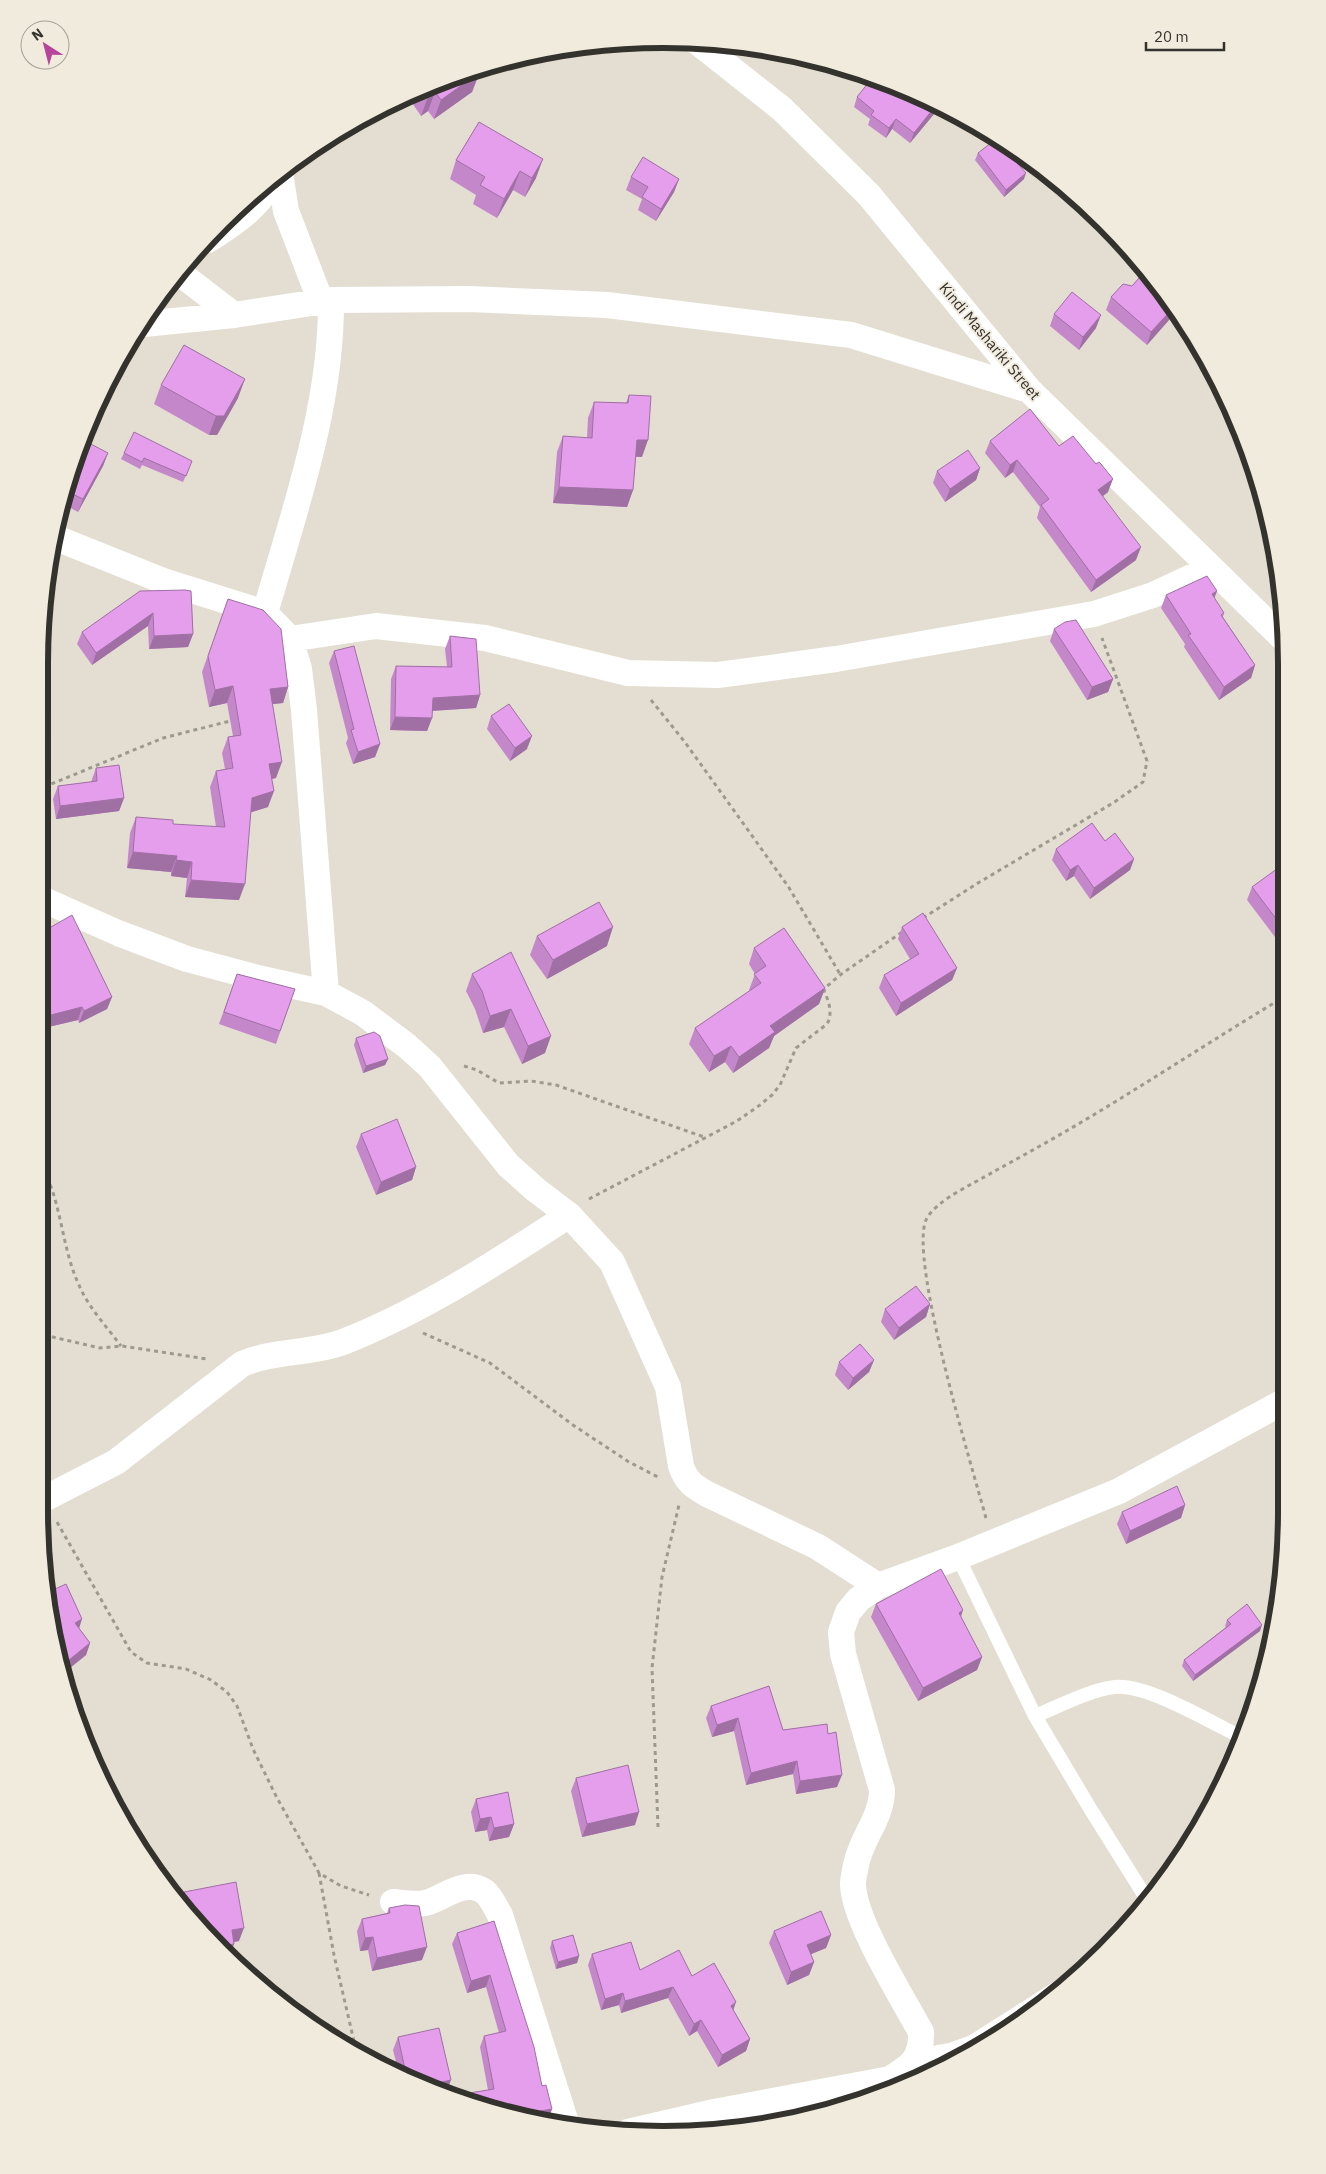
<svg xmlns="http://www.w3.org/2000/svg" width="1326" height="2174" font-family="'IBM Plex Sans',sans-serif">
<rect width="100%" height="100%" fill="#e3ded1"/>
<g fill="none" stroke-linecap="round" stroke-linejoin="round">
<path stroke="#9c998f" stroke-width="3" stroke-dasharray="4 4" stroke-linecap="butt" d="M 44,587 L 55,565
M 651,700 L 684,741 L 788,886 L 840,974
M 44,787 L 163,738 L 234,720
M 923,918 L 978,883 L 1113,803 L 1143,782 L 1147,761 L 1102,638
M 464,1066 L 477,1070 L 499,1083 L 531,1081 L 556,1085 L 704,1137
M 44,1170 C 62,1206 62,1249 79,1285 C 88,1307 107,1327 121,1346
M 589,1199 L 737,1121 L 760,1105 L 772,1095 L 780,1085 L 796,1048 L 827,1024 C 833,1014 829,1001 824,991 L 825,988 L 840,975 L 902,932
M 423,1333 L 490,1363 L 573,1425 L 629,1462 L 658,1477
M 44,1335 L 100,1348 L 122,1346 L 207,1359
M 986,1518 C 972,1467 909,1260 926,1220 C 934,1201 975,1183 993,1172 C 1024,1155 1055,1138 1085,1120 C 1152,1080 1217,1037 1284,997
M 57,1522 L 131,1652 L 147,1663 L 186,1669 L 211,1680 L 227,1692 L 237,1706 L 253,1749 L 276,1796 L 319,1873 L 341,1886 L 369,1895
M 658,1827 L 652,1668 L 662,1577 L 679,1505
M 319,1873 L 334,1955 L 356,2050"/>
<path stroke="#fff" stroke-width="14" d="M 958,1557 L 1035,1716 L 1091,1810 L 1148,1901
M 1035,1716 C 1057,1707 1092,1689 1115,1687 C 1148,1684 1212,1723 1243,1738
M 918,2056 L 950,2050 L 972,2042 L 1068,1981"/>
<path stroke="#fff" stroke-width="26" d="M 695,40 L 782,109 L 869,195 L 1029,390 L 1286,641
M 280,173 L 286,211 L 321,302
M 208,240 C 241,219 256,208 278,175
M 178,272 L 234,315
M 144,324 L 234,315 L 331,300 L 469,299 L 607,305 L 851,335 L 1029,390
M 56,538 L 166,582 L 265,613 L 290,639 L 299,669 L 304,710 L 326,993
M 265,613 C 294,512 332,406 331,300
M 290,639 L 376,626 L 485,638 L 628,673 L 718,675 L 836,659 L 1094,614 L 1153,595 L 1211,568
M 44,900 L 118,933 L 187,959 L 262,979 L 326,993 L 363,1013 L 407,1046 L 430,1067 L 508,1165 L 536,1190 L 569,1215 L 612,1262 L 668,1387 L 681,1466 C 686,1481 693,1486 707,1494 L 818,1547 L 878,1586
M 44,1499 L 116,1462 L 242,1364 C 275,1350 311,1354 343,1342 C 424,1310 497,1262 569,1215
M 393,1902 C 404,1903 414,1905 425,1903 C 443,1899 465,1877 485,1892 C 491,1897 496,1908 500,1915 L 567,2126
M 628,2132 L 714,2112 L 890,2079 C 911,2066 922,2059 921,2032 C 903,1999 853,1919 853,1884 C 853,1878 855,1871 856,1865 C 861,1838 882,1818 882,1790 L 843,1654 L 841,1632 L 848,1612 L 859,1599 L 878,1586 L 958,1557 L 1119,1491 L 1283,1402"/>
</g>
<path fill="#c488ca" d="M 483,67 L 480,75 L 479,75 L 472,92 L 434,119 L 428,111 L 421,116 L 408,97 L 462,72 Z
M 853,71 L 934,101 L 934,114 L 910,143 L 892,129 L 886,138 L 868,125 L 870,119 L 854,107 L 857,97 L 866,86 L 851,75 Z
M 479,122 L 536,178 L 525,197 L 513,190 L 497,218 L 473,204 L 476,195 L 450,179 L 456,160 Z
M 978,153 L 1024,179 L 1004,197 L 975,160 Z
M 631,177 L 679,179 L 674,192 L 656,221 L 638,210 L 642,199 L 626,190 Z
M 1146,270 L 1176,312 L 1147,345 L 1106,310 L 1111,297 L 1132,286 Z
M 1054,314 L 1096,328 L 1079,350 L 1050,326 Z
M 161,385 L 238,398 L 217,435 L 209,435 L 154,404 Z
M 629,395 L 642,457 L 636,457 L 633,490 L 627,507 L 553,503 L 557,452 L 563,436 L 587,438 L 588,418 L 594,402 L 626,403 Z
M 990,441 L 1059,446 L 1108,492 L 1103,496 L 1136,560 L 1091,592 L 1037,518 L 1040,507 L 1013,472 L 1005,478 L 985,453 Z
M 108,453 L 103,466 L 78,512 L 65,505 L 76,463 Z
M 124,453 L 190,467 L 183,482 L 142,465 L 140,469 L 121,459 Z
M 980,468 L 976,480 L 945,502 L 933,483 L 937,471 Z
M 191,591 L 193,634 L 188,647 L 149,649 L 148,626 L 92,665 L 77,644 L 82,632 Z
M 1217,591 L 1214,598 L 1224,613 L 1223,617 L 1255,665 L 1251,678 L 1219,700 L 1184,647 L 1185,644 L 1161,608 L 1166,595 Z
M 228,599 L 288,687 L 283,703 L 272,704 L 276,778 L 272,779 L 268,807 L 251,812 L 239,900 L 185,897 L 187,878 L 171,876 L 171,872 L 127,868 L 130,833 L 136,817 L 173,824 L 216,827 L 210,787 L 216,771 L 225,769 L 222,753 L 228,737 L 233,736 L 227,703 L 209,707 L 202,672 Z
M 1054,629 L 1113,679 L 1108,692 L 1087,700 L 1050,641 Z
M 450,636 L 480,695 L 476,708 L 432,711 L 432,718 L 427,731 L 390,730 L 391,679 L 396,666 L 447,667 L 445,649 Z
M 334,651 L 380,744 L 375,757 L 353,764 L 346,743 L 348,738 L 329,663 Z
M 491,716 L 527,749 L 510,761 L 487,729 Z
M 96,768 L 124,798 L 119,811 L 56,819 L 53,799 L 58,786 L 91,782 Z
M 1105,841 L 1134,859 L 1130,870 L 1090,899 L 1074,876 L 1066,881 L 1052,860 L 1056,849 Z
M 1285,863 L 1285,936 L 1278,941 L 1247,900 L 1252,887 Z
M 902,927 L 957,968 L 952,980 L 896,1016 L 879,988 L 884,975 L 910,959 L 898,939 Z
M 44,931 L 112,997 L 107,1009 L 79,1023 L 78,1020 L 44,1028 Z
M 537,936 L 607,946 L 547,979 L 530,955 Z
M 754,948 L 825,988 L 819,1004 L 774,1036 L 769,1048 L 733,1073 L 725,1062 L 709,1072 L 689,1044 L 695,1028 L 749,991 L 749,990 L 755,974 L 749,964 Z
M 511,952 L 545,1053 L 522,1064 L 504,1027 L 483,1033 L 475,1009 L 466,991 L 472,974 Z
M 237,974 L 295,989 L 276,1044 L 219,1024 Z
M 356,1038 L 388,1059 L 385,1065 L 363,1073 L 354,1045 Z
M 361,1134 L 416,1167 L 412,1180 L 376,1195 L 356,1147 Z
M 930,1304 L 926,1317 L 894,1340 L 881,1322 L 885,1309 Z
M 874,1360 L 869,1372 L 848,1390 L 835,1375 L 839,1362 Z
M 1185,1505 L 1181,1518 L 1126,1544 L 1117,1524 L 1122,1512 Z
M 44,1594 L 79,1628 L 90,1643 L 86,1655 L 65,1672 L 62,1669 Z
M 876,1604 L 961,1617 L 982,1657 L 977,1670 L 918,1701 L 871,1617 Z
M 1227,1620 L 1260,1631 L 1193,1681 L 1182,1666 L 1184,1660 L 1226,1627 L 1225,1626 Z
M 711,1706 L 783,1730 L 828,1734 L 837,1787 L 796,1794 L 793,1774 L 746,1785 L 734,1731 L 712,1737 L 706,1718 Z
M 576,1778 L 635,1825 L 582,1837 L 571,1791 Z
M 476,1799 L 514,1824 L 509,1837 L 489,1841 L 487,1830 L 475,1832 L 471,1812 Z
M 184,1892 L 239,1941 L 234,1942 L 230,1957 L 228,1957 L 222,1953 L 179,1904 Z
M 389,1908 L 422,1960 L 372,1971 L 368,1950 L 360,1951 L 357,1931 L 362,1919 L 387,1913 Z
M 494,1921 L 542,2086 L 552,2109 L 548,2120 L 536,2122 L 460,2101 L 463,2094 L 488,2090 L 480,2047 L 484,2036 L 499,2033 L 486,1987 L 467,1993 L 452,1944 L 457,1933 Z
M 774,1931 L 831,1935 L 826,1948 L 810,1954 L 814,1962 L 809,1975 L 787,1985 L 769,1943 Z
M 552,1941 L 579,1956 L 577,1963 L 556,1969 L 550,1948 Z
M 592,1954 L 640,1970 L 692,1976 L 733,2010 L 750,2039 L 746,2051 L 718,2067 L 697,2031 L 689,2036 L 668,1998 L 621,2013 L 619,2005 L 601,2010 L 588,1965 Z
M 398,2037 L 446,2093 L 444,2093 L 398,2070 L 393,2050 Z"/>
<path fill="#a06fa4" d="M 479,73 L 472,92 L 434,119 L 441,100 Z
M 435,92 L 428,111 L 421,116 L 428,97 Z
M 937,104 L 934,114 L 910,143 L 914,133 Z
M 896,119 L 892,129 L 886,138 L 889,128 Z
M 543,159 L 536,178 L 525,197 L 532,178 Z
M 520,171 L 513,190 L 497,218 L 504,199 Z
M 1026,173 L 1024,179 L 1004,197 L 1006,190 Z
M 679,179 L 674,192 L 656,221 L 661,209 Z
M 1173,308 L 1176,312 L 1147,345 L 1151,332 Z
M 1101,315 L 1096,328 L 1079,350 L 1083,337 Z
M 245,379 L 238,398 L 217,435 L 209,435 L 216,416 Z
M 637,440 L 648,440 L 642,457 L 631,456 Z
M 108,453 L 103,466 L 78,512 L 83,499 Z
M 1017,460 L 1013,472 L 1005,478 L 1010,465 Z
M 980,468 L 976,480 L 945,502 L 950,489 Z
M 1113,479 L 1108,492 L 1094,503 L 1098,490 Z
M 559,487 L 633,490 L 627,507 L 553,503 Z
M 1141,547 L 1136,560 L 1091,592 L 1096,580 Z
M 1217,591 L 1212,604 L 1212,594 Z
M 153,613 L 148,626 L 92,665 L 96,653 Z
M 193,634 L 188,647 L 149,649 L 154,636 Z
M 1255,665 L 1251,678 L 1219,700 L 1224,687 Z
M 1113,679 L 1108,692 L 1087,700 L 1092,687 Z
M 233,686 L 227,703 L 209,707 L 215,690 Z
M 288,687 L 283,703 L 264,705 L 270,689 Z
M 480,695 L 476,708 L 428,711 L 433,698 Z
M 395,717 L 432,718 L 427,731 L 390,730 Z
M 532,736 L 527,749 L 510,761 L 515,748 Z
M 380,744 L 375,757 L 353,764 L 358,752 Z
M 282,762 L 276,778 L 264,780 L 269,764 Z
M 274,791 L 268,807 L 246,814 L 252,798 Z
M 124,798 L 119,811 L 56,819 L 60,806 Z
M 133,852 L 177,856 L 171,872 L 127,868 Z
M 1134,859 L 1130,870 L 1090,899 L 1094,888 Z
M 176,860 L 192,862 L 187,878 L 171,876 Z
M 1078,865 L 1074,876 L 1066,881 L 1070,870 Z
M 191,880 L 245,884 L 239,900 L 185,897 Z
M 613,927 L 607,946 L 547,979 L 553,960 Z
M 1285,927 L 1285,936 L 1278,941 L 1283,928 Z
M 957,968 L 952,980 L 896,1016 L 901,1003 Z
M 825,988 L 819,1004 L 774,1036 L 769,1048 L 733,1073 L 739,1057 L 770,1026 Z
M 112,997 L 107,1009 L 79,1023 L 84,1011 Z
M 82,1007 L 78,1020 L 44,1028 L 44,1025 L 47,1016 Z
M 511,1009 L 504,1027 L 483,1033 L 490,1016 Z
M 551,1036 L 545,1053 L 522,1064 L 528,1046 Z
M 731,1046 L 725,1062 L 709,1072 L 714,1056 Z
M 388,1059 L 385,1065 L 363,1073 L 366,1066 Z
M 416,1167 L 412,1180 L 376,1195 L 381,1182 Z
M 930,1304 L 926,1317 L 894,1340 L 899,1328 Z
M 874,1360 L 869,1372 L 848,1390 L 853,1378 Z
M 1185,1505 L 1181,1518 L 1126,1544 L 1130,1531 Z
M 963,1610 L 959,1623 L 959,1613 Z
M 82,1619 L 78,1632 L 75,1623 Z
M 1262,1625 L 1260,1631 L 1193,1681 L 1195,1675 Z
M 90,1643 L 86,1655 L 65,1672 L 69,1660 Z
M 982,1657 L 977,1670 L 918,1701 L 923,1688 Z
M 738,1718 L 734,1731 L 712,1737 L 717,1725 Z
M 797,1761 L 793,1774 L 746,1785 L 751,1773 Z
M 842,1775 L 837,1787 L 796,1794 L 800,1781 Z
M 639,1812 L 635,1825 L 582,1837 L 587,1824 Z
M 491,1817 L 487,1830 L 475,1832 L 480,1819 Z
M 514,1824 L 509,1837 L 489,1841 L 494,1828 Z
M 244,1928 L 239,1941 L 227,1943 L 232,1930 Z
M 207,1929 L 205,1934 L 202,1930 Z
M 831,1935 L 826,1948 L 802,1958 L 807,1945 Z
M 373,1937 L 368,1950 L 360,1951 L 365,1938 Z
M 234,1944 L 230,1957 L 228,1957 L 217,1947 Z
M 427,1947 L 422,1960 L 372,1971 L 377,1958 Z
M 579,1956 L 577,1963 L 556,1969 L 558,1962 Z
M 814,1962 L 809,1975 L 787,1985 L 791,1972 Z
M 490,1975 L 486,1987 L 467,1993 L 471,1981 Z
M 673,1987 L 668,1998 L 621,2013 L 625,2001 Z
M 623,1993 L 619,2005 L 601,2010 L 605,1999 Z
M 736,2002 L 732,2014 L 731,2006 Z
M 701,2020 L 697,2031 L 689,2036 L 694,2024 Z
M 750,2039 L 746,2051 L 718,2067 L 722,2055 Z
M 451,2080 L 446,2093 L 444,2093 L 428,2085 Z
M 552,2109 L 548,2120 L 536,2122 L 513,2116 Z"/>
<path fill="#e49eeb" stroke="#a06fa4" d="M 476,69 L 479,73 L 441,100 L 435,92 L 428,97 L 423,90 L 462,72 Z
M 872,78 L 934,101 L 937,104 L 914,133 L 896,119 L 889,128 L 871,115 L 874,111 L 857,97 Z
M 479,122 L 543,159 L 532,178 L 520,171 L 504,199 L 480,185 L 485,177 L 456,160 Z
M 996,139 L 1026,173 L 1006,190 L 978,153 Z
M 643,157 L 679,179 L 661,209 L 642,197 L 648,187 L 631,177 Z
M 1146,270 L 1173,308 L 1151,332 L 1111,297 L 1123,284 L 1132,286 Z
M 1072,292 L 1101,315 L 1083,337 L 1054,314 Z
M 184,345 L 245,379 L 224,416 L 216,416 L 161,385 Z
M 629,395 L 651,396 L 648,440 L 637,440 L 633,490 L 559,487 L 563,436 L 592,438 L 594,402 L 628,403 Z
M 1030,409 L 1059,446 L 1073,436 L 1096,464 L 1099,462 L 1101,464 L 1113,479 L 1098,490 L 1141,547 L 1096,580 L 1041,505 L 1049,499 L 1017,460 L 1010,465 L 990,441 Z
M 134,432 L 192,461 L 186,476 L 144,458 L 142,462 L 124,453 Z
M 87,442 L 108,453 L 83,499 L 68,492 L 76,463 Z
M 968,450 L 980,468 L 950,489 L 937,471 Z
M 1207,576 L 1217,591 L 1212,594 L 1224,613 L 1221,615 L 1255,665 L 1224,687 L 1188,635 L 1191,634 L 1166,595 Z
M 185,590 L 191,591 L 193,634 L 154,636 L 153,613 L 96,653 L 82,632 L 140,591 Z
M 228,599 L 263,610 L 281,629 L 288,687 L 270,689 L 282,762 L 269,764 L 274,791 L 252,798 L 245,884 L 191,880 L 192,862 L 176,860 L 177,856 L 133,852 L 136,817 L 173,820 L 173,824 L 225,827 L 216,771 L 233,768 L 228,737 L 241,735 L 233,686 L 215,690 L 208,656 Z
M 1076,620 L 1113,679 L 1092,687 L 1054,629 L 1065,622 Z
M 450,636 L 476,639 L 480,695 L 433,698 L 432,718 L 395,717 L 396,666 L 452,667 Z
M 354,646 L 380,744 L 358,752 L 351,730 L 354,729 L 334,651 Z
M 509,704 L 532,736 L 515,748 L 491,716 Z
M 119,765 L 124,798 L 60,806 L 58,786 L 97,781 L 96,768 Z
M 1092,823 L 1105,841 L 1115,833 L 1134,859 L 1094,888 L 1078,865 L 1070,870 L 1056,849 Z
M 1285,863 L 1285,927 L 1283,928 L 1252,887 Z
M 599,902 L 613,927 L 553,960 L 537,936 Z
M 923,913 L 957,968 L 901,1003 L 884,975 L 919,954 L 902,927 Z
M 72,915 L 112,997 L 84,1011 L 82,1007 L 47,1016 L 44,1003 L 44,931 Z
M 784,928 L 825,988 L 770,1026 L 775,1032 L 739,1057 L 731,1046 L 714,1056 L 695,1028 L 761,983 L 754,974 L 766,966 L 754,948 Z
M 511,952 L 551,1036 L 528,1046 L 511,1009 L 490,1016 L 482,991 L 472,974 Z
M 237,974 L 295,989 L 280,1031 L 224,1012 Z
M 374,1032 L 380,1036 L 388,1059 L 366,1066 L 356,1038 Z
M 397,1119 L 416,1167 L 381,1182 L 361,1134 Z
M 916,1286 L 930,1304 L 899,1328 L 885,1309 Z
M 860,1344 L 874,1360 L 853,1378 L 839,1362 Z
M 1177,1486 L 1185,1505 L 1130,1531 L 1122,1512 Z
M 941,1569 L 963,1610 L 959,1613 L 982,1657 L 923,1688 L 876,1604 Z
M 66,1584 L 82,1619 L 75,1623 L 90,1643 L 69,1660 L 56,1643 L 44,1594 Z
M 1247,1604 L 1262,1625 L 1195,1675 L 1184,1660 L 1231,1624 L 1227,1620 Z
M 769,1686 L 783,1730 L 827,1724 L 828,1734 L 836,1732 L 842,1775 L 800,1781 L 797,1761 L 751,1773 L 738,1718 L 717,1725 L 711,1706 Z
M 628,1765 L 639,1812 L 587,1824 L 576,1778 Z
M 508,1792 L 514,1824 L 494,1828 L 491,1817 L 480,1819 L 476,1799 Z
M 236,1882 L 244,1928 L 232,1930 L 234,1944 L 217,1947 L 209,1938 L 207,1929 L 202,1930 L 188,1914 L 184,1892 Z
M 405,1905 L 419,1906 L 427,1947 L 377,1958 L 373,1937 L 365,1938 L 362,1919 L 390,1913 L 389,1908 Z
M 821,1911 L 831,1935 L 807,1945 L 814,1962 L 791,1972 L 774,1931 Z
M 494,1921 L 534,2047 L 542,2086 L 546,2085 L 552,2109 L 513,2116 L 464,2103 L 463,2094 L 494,2089 L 484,2036 L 506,2031 L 490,1975 L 471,1981 L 457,1933 Z
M 573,1935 L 579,1956 L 558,1962 L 552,1941 Z
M 631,1942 L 640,1970 L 679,1950 L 692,1976 L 714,1963 L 736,2002 L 731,2006 L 750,2039 L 722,2055 L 701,2020 L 694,2024 L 673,1987 L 625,2001 L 623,1993 L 605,1999 L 592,1954 Z
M 439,2028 L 451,2080 L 428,2085 L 406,2074 L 398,2037 Z"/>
<g text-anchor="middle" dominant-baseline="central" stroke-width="4" stroke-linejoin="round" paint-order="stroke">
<g font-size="15" fill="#34322d" stroke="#f1ebde">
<text transform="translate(990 341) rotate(50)">Kindi Mashariki Street</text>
</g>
</g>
<path d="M0 0H1326V2174H0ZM663 48H663A615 615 0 0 1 1278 663V1511A615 615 0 0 1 663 2126H663A615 615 0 0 1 48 1511V663A615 615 0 0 1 663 48Z" fill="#f1ebde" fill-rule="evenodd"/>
<path fill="none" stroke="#34322d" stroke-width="6" d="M663 48H663A615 615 0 0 1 1278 663V1511A615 615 0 0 1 663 2126H663A615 615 0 0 1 48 1511V663A615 615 0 0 1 663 48Z"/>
<g transform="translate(45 45) rotate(324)"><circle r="24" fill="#f1ebde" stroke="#a5a197"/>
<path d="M0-4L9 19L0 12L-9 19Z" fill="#b8439b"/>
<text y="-8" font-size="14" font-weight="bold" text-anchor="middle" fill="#34322d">N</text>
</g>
<path d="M1146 42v8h78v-8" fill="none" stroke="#34322d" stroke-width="2.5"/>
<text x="1154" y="42" font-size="15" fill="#34322d" stroke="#f1ebde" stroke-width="4" paint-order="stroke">20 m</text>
</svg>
